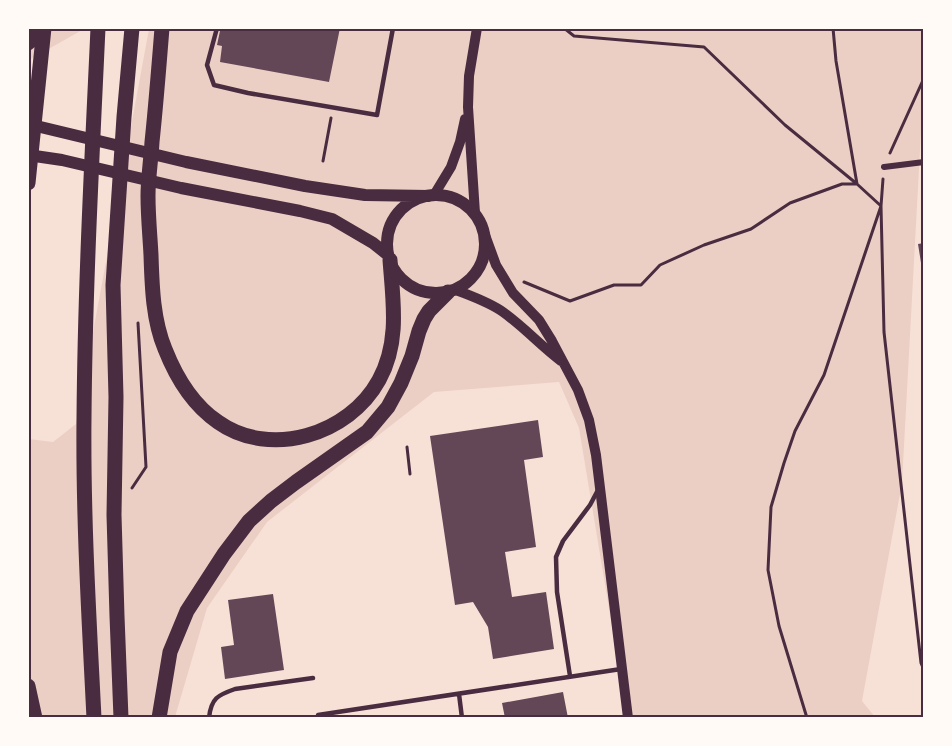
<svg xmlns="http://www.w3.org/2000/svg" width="952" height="746" font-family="'Sofia Sans Condensed',sans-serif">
<rect width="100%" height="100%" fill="#f7e1d7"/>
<path fill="#ebcfc5" d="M 29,29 L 84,29 L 29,60 Z
M 149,29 L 923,29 L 923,95 L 902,483 L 862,701 L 875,717 L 627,717 L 579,428 L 559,382 L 434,392 L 267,522 L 207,608 L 175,717 L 29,718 L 29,439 L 53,442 L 76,424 Z"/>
<path fill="#644757" d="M 226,28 L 340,28 L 329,82 L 220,62 L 222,46 L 217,45 L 220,31 L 226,31 Z
M 924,243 L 924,269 L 922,269 L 918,244 Z
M 538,420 L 543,457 L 524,460 L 536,547 L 505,552 L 512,597 L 546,592 L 554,649 L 493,659 L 488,627 L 473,602 L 455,605 L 430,436 Z
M 273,594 L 284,670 L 225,679 L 221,647 L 234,645 L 228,600 Z
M 563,692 L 568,718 L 505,718 L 502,703 Z"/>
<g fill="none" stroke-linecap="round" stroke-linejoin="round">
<path stroke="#4a2c40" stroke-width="3" d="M 564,28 L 574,36 L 704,47 L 785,125 L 857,184 L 881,206 L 824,375 L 795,431 L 784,463 L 771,507 L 768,570 L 779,626 L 807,718
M 890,153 L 924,78
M 323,161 L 331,118
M 883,179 L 881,206 L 884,332 L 921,663 L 924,670
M 524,282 L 570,301 L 614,285 L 641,285 L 660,265 L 704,245 L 751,229 L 790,203 L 842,184 L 857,184 L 836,61 L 833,28
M 407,447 L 410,474
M 132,488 L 146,467 L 138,323"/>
<path stroke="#4a2c40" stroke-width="4.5" d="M 217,28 L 207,65 L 214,85 L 248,93 L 377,115 L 393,28
M 570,676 L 557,592 L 556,557 L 563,541 L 590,505 L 598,490
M 459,694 L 462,718
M 209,718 C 211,698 218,695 235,689 L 313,678
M 318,718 L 318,715 L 621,669"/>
<path stroke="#4a2c40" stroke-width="6" d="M 884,167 L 924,162"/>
<path stroke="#4a2c40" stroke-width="10" d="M 434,195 L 451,167 L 460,142 L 465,119
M 475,213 L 468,107 L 469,76 L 477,28
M 485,235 L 496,265 L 513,293 L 539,320 L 552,341 L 578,390 L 589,420 L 596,455 L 628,718
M 456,290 C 471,296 489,302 503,312 C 524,327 541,346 561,361"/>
<path stroke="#4a2c40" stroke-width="12" d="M 28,124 L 186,162 L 305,186 L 365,195 L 429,196
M 28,155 L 62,160 L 181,188 L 300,211 L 332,219 L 373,243 L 388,255
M387 244a49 49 0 1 1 98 0a49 49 0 1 1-98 0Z"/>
<path stroke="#4a2c40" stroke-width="15" d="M 162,28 C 159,66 156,104 152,142 C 151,160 148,178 148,196 C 148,216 150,236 151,255 C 152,287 153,320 165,349 C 176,377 193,405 218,422 C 270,459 349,435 379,380 C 400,342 393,301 390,260
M 28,43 L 43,28
M 28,183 L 44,28
M 28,686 L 35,718
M 94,718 C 89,618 83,518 84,418 C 85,288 92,158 98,28
M 121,718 L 117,616 L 114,515 L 116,397 L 113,285 L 124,117 L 132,28
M 159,718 L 170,652 L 187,611 L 224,554 L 249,521 L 271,501 L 296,482 L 367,432 L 388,407 L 401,383 L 412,356 L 419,331 L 424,319 L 429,311 L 448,292"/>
</g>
<rect width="952" height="746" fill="none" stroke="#fffaf5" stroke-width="60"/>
<rect x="30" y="30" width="892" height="686" fill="none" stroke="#4a2c40" stroke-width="2"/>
</svg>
